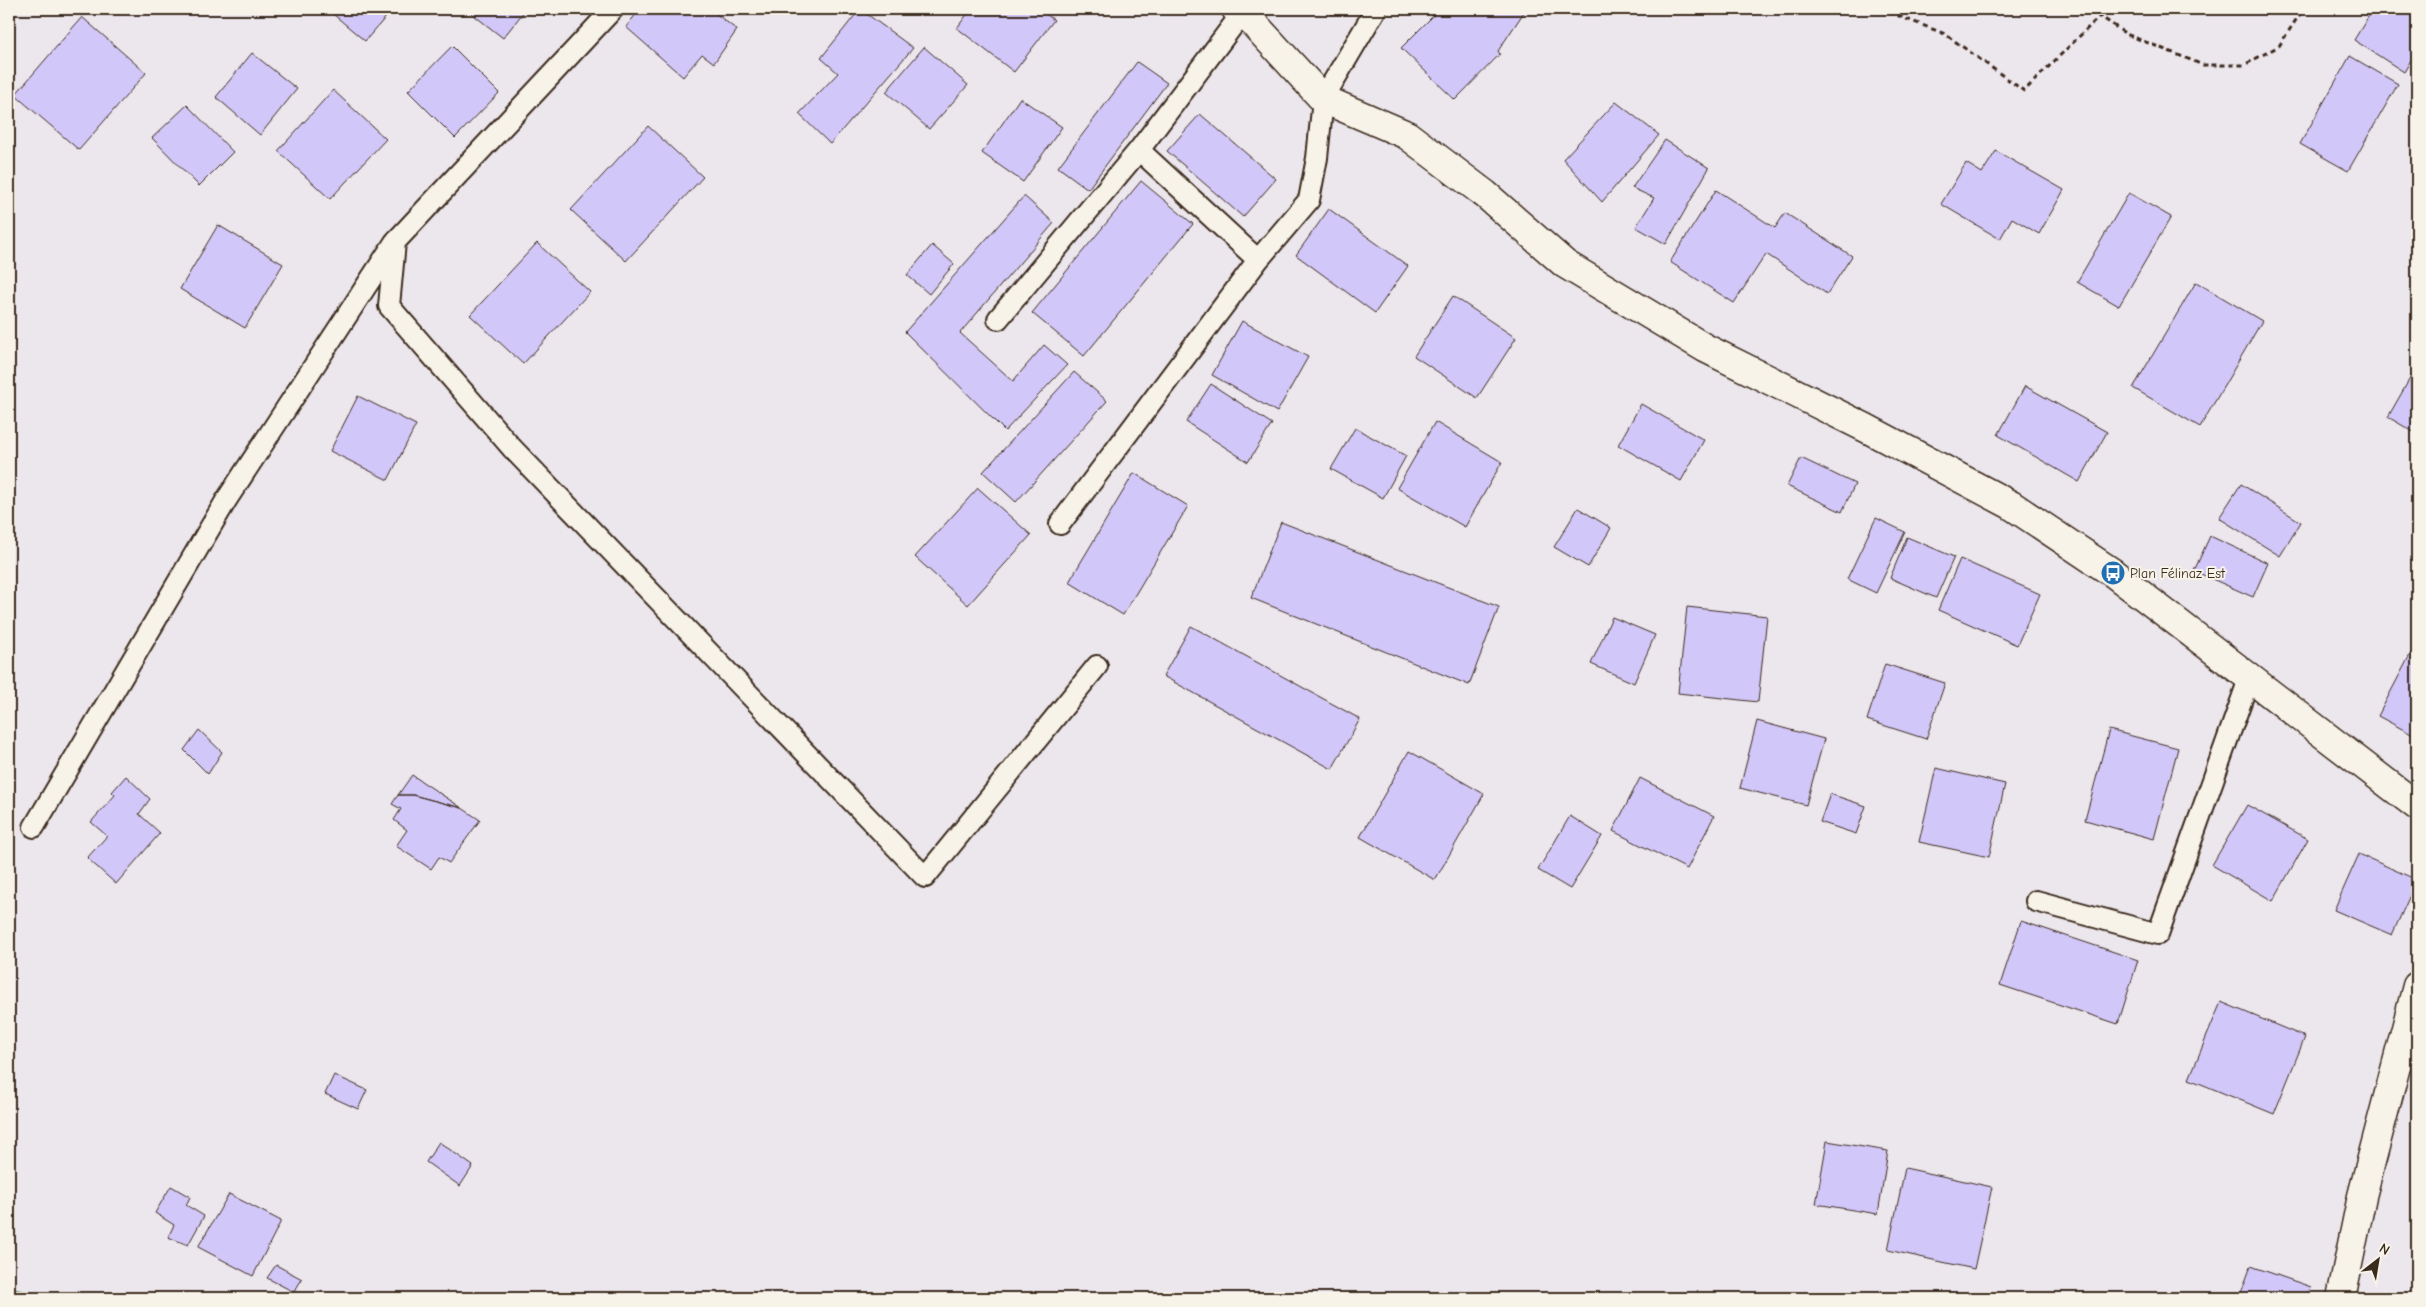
<svg xmlns="http://www.w3.org/2000/svg" width="2426" height="1307" font-family="'Comic Neue',sans-serif">
<rect width="100%" height="100%" fill="#ece6ed"/>
<filter id="ink" filterUnits="userSpaceOnUse"><feTurbulence type="fractalNoise" baseFrequency=".02" numOctaves="2"/><feDisplacementMap in="SourceGraphic" scale="10" xChannelSelector="R" yChannelSelector="G"/><feConvolveMatrix kernelMatrix="1 2 1 2 8 2 1 2 1" color-interpolation-filters="sRGB"/></filter>
<g filter="url(#ink)">
<path fill="#a3dea4" stroke="#6f8461" d="M 9,1288 L 57,1298 L 9,1298 Z"/>
<path fill="#d2c7f9" stroke="#3b2a1e" d="M 327,9 L 393,9 L 365,41 Z
M 466,9 L 526,9 L 503,38 Z
M 640,9 L 710,9 L 737,30 L 714,63 L 702,54 L 683,77 L 626,27 Z
M 860,9 L 913,48 L 830,144 L 799,114 L 838,73 L 821,58 Z
M 971,9 L 1039,9 L 1054,20 L 1014,72 L 957,28 Z
M 1323,9 L 1337,9 L 1333,15 Z
M 1440,9 L 1454,9 L 1457,11 L 1459,9 L 1526,9 L 1498,51 L 1500,54 L 1455,100 L 1401,48 Z
M 2373,9 L 2414,9 L 2417,11 L 2417,50 L 2404,72 L 2354,40 Z
M 82,17 L 146,73 L 79,150 L 15,95 Z
M 452,46 L 499,93 L 455,138 L 408,91 Z
M 924,47 L 968,85 L 929,129 L 886,92 Z
M 252,53 L 297,89 L 260,135 L 216,97 Z
M 2350,56 L 2398,84 L 2348,171 L 2300,144 Z
M 1137,62 L 1167,83 L 1088,189 L 1058,167 Z
M 333,90 L 386,139 L 330,199 L 278,151 Z
M 1020,98 L 1062,127 L 1023,182 L 982,153 Z
M 1616,102 L 1659,135 L 1602,202 L 1563,159 Z
M 187,105 L 233,152 L 199,186 L 152,138 Z
M 1200,114 L 1276,179 L 1243,217 L 1167,151 Z
M 648,126 L 703,177 L 626,261 L 571,210 Z
M 1665,140 L 1709,168 L 1666,244 L 1636,227 L 1654,198 L 1632,188 Z
M 1996,151 L 2064,190 L 2039,234 L 2012,218 L 2000,239 L 1941,204 L 1966,163 L 1982,173 Z
M 1141,181 L 1193,224 L 1084,356 L 1032,313 Z
M 1716,190 L 1775,228 L 1785,213 L 1852,256 L 1827,294 L 1766,254 L 1734,303 L 1670,262 Z
M 2129,193 L 2171,217 L 2119,306 L 2077,282 Z
M 1024,196 L 1054,223 L 960,333 L 1013,381 L 1044,345 L 1067,365 L 1005,431 L 905,332 Z
M 1329,209 L 1408,266 L 1375,313 L 1296,255 Z
M 218,225 L 283,264 L 245,328 L 180,289 Z
M 537,243 L 590,292 L 523,364 L 470,315 Z
M 932,245 L 954,264 L 929,294 L 907,275 Z
M 2196,282 L 2262,321 L 2200,427 L 2133,388 Z
M 1453,296 L 1516,338 L 1477,398 L 1414,356 Z
M 1242,321 L 1308,357 L 1277,412 L 1212,375 Z
M 2417,366 L 2417,434 L 2388,417 Z
M 1074,372 L 1107,401 L 1016,502 L 983,472 Z
M 1211,384 L 1272,424 L 1248,462 L 1186,422 Z
M 2025,386 L 2107,432 L 2079,482 L 1998,435 Z
M 358,396 L 416,425 L 388,480 L 330,451 Z
M 1641,404 L 1704,440 L 1681,481 L 1618,445 Z
M 1435,422 L 1502,462 L 1465,527 L 1397,488 Z
M 1355,428 L 1406,456 L 1383,498 L 1331,469 Z
M 1801,458 L 1855,484 L 1842,512 L 1787,486 Z
M 1134,473 L 1188,506 L 1123,615 L 1069,582 Z
M 2241,484 L 2301,522 L 2280,556 L 2219,518 Z
M 978,488 L 1031,535 L 968,605 L 915,557 Z
M 1578,508 L 1611,528 L 1588,567 L 1554,547 Z
M 1876,518 L 1905,532 L 1876,593 L 1847,579 Z
M 1281,522 L 1499,607 L 1469,685 L 1251,598 Z
M 2210,536 L 2268,563 L 2253,597 L 2194,571 Z
M 1907,537 L 1954,557 L 1936,598 L 1890,578 Z
M 1960,559 L 2040,594 L 2017,645 L 1938,610 Z
M 1687,607 L 1767,616 L 1758,702 L 1678,693 Z
M 1612,617 L 1655,635 L 1634,683 L 1591,664 Z
M 1191,626 L 1360,719 L 1332,769 L 1163,676 Z
M 2411,653 L 2417,657 L 2417,737 L 2378,716 Z
M 1885,664 L 1945,683 L 1926,739 L 1867,720 Z
M 1757,721 L 1824,739 L 1806,805 L 1740,788 Z
M 199,730 L 222,752 L 208,774 L 184,750 Z
M 2109,730 L 2178,748 L 2154,839 L 2085,820 Z
M 1409,751 L 1484,794 L 1435,880 L 1360,837 Z
M 1936,768 L 2005,784 L 1989,857 L 1919,842 Z
M 412,775 L 462,808 L 413,795 L 398,795 Z
M 126,776 L 150,799 L 139,814 L 160,833 L 116,884 L 87,858 L 107,836 L 91,822 L 115,795 L 112,792 Z
M 1640,778 L 1714,816 L 1687,869 L 1613,831 Z
M 1830,794 L 1866,806 L 1856,834 L 1820,822 Z
M 398,795 L 413,795 L 462,808 L 480,820 L 449,863 L 439,857 L 431,869 L 396,846 L 407,830 L 394,820 L 401,809 L 392,804 Z
M 2247,805 L 2308,839 L 2273,901 L 2212,865 Z
M 1570,816 L 1602,836 L 1570,889 L 1538,870 Z
M 2359,854 L 2417,880 L 2392,935 L 2334,910 Z
M 2021,921 L 2138,960 L 2118,1024 L 2000,985 Z
M 2221,1002 L 2305,1037 L 2274,1114 L 2189,1079 Z
M 334,1075 L 367,1090 L 358,1109 L 325,1094 Z
M 1827,1141 L 1888,1151 L 1878,1214 L 1816,1204 Z
M 439,1142 L 473,1166 L 460,1186 L 426,1162 Z
M 1905,1168 L 1992,1187 L 1974,1269 L 1888,1250 Z
M 171,1186 L 190,1197 L 186,1205 L 204,1216 L 188,1245 L 168,1237 L 174,1225 L 155,1213 Z
M 229,1194 L 281,1221 L 253,1276 L 198,1247 Z
M 276,1265 L 302,1279 L 294,1292 L 267,1278 Z
M 2251,1266 L 2311,1287 L 2307,1298 L 2239,1298 Z
M 358,1292 L 370,1298 L 355,1298 Z"/>
<g fill="none" stroke-linecap="round" stroke-linejoin="round">
<defs>
<path id="service" d="M 1243,12 L 1139,150 L 1258,260
M 395,242 L 389,306 L 512,448 L 925,877 L 1097,666
M 998,319 L 1139,150
M 1060,524 L 1258,260 L 1309,200 L 1317,158 L 1323,99 L 1376,9
M 34,827 L 227,499 L 395,242 L 613,9
M 2036,901 L 2158,934 L 2249,679"/>
<path id="minor" d="M 2341,1298 L 2362,1196 L 2417,986"/>
<path id="secondary" d="M 1236,9 L 1243,12 L 1323,99 L 1407,135 L 1485,194 L 1565,264 L 1705,348 L 1866,428 L 2011,505 L 2113,573 L 2417,806"/>
</defs>
<use href="#service" stroke="#3b2a1e" stroke-width="24"/>
<use href="#minor" stroke="#3b2a1e" stroke-width="31"/>
<use href="#secondary" stroke="#3b2a1e" stroke-width="31"/>
<path stroke="#3b2a1e" stroke-width="3" stroke-dasharray="5 4" stroke-linecap="butt" d="M 1881,9 L 1945,34 L 2024,91 L 2100,16 L 2126,34 L 2203,65 L 2244,65 L 2279,46 L 2303,9"/>
<use href="#service" stroke="#f7f3e8" stroke-width="20"/>
<use href="#minor" stroke="#f7f3e8" stroke-width="28"/>
<use href="#secondary" stroke="#f7f3e8" stroke-width="28"/>
</g>
</g>
<defs>
<symbol id="bus-disc" viewBox="-11 -11 22 22"><circle r="9.5" fill="#1f6fb2" stroke="#f7f3e8"/><path d="M-5-6H5V4H4V6H2V4H-2V6H-4V4H-5ZM-3.5-4V0h7V-4ZM-3.5 1.2v1.5H-2V1.2ZM2 1.2v1.5H3.5V1.2Z" fill="#fff"/></symbol>
</defs>
<g fill-rule="evenodd">
<use href="#bus-disc" x="2099" y="559" width="28" height="28"/>
</g>
<g text-anchor="middle" dominant-baseline="central" stroke-width="4" stroke-linejoin="round" paint-order="stroke">
<g font-size="14" fill="#3b2a1e" stroke="#f7f3e8" text-anchor="start">
<text x="2130" y="573">Plan Félinaz Est</text>
</g>
</g>
<rect width="2426" height="1307" fill="none" stroke="#f7f3e8" stroke-width="30"/>
<rect x="15" y="15" width="2396" height="1277" fill="none" stroke="#3b2a1e" stroke-width="2" filter="url(#ink)"/>
<g transform="translate(2378 1260) rotate(31)" stroke="#f7f3e8" stroke-width="4" paint-order="stroke">
<path d="M0-4L9 19L0 12L-9 19Z" fill="#3b2a1e"/>
<text y="-8" font-size="14" font-weight="bold" text-anchor="middle" fill="#3b2a1e">N</text>
</g>
</svg>
